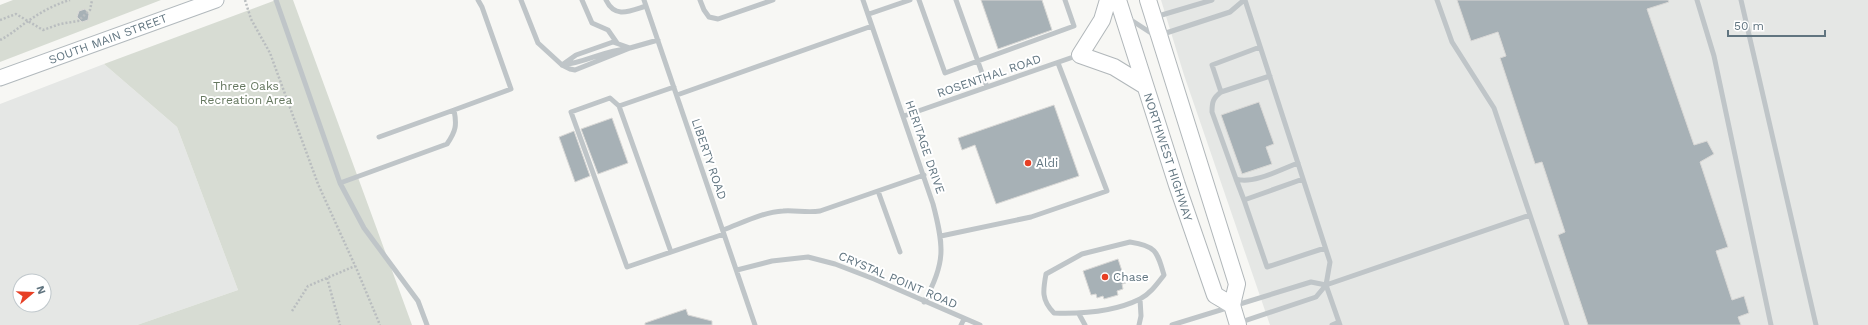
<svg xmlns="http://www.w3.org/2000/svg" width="1868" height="325" font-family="'Work Sans',sans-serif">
<rect width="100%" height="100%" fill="#f7f7f4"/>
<path fill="#e5e7e5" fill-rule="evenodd" d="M 1161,0 L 1868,0 L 1868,325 L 1270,325 L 1184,75 Z
M 104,64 L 177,127 L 238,290 L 137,325 L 0,325 L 0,104 ZM 20,281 L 44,281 L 44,305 L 20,305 Z"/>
<path fill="#d7dcd3" d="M 13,0 L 161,0 L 0,62 L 0,5 Z
M 276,0 L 293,0 L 412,325 L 137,325 L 238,290 L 177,127 L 104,64 Z"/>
<path fill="#a7b1b6" stroke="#d9d8d6" d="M 981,0 L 1042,0 L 1052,30 L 998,49 Z
M 1457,0 L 1668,0 L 1669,2 L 1647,9 L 1694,145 L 1707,141 L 1714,154 L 1700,162 L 1728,247 L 1716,251 L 1732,300 L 1744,296 L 1749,313 L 1738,317 L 1741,325 L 1588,325 L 1558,235 L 1565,232 L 1542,162 L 1535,164 L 1500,58 L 1506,56 L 1498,32 L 1471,41 Z
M 85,9 L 89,14 L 88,20 L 82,22 L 77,17 L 79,11 Z
M 1259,102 L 1274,144 L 1266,147 L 1272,164 L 1242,174 L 1221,115 Z
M 1054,105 L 1079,176 L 996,204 L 975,145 L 962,150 L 958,138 Z
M 612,118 L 628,163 L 598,174 L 581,129 Z
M 574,131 L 590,176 L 575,182 L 559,137 Z
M 1118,259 L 1126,283 L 1122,284 L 1123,289 L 1117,291 L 1118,295 L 1104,299 L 1103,296 L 1097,298 L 1096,294 L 1091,295 L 1083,271 Z
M 686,309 L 688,315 L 712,321 L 712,325 L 645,325 L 645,323 Z"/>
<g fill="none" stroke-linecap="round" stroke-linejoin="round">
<defs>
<path id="secondary" d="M 0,78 L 216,0"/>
<path id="primary" d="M 1108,0 L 1102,20 L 1080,55 L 1114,67 L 1145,86
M 1118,0 L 1177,185 L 1215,295 L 1232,305
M 1148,0 L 1237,284 L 1232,305 L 1238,325"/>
</defs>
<use href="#secondary" stroke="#b2b9bd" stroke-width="17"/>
<use href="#primary" stroke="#b1b7ba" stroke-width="18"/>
<path stroke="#b9bdbf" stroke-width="2.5" stroke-dasharray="2 2" stroke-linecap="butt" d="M 245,0 L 251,19 L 270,53 L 318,184 L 357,270 L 380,325
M 0,20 L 16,14 L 43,30 L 60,24 L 78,21 L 90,10 L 92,0
M 0,40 C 12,34 20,26 31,19 C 43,11 56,4 70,0
M 327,278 L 340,325
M 292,311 L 308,286 L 355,266"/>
<path stroke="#bfc5c8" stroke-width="5" d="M 276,0 L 340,183 L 364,228 L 418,301 L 427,325
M 521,0 L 538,43 L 562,65 L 570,69 L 575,70 L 630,48 L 658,40
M 582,0 L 592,23 L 608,30 L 617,43
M 606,0 C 615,19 630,11 646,6
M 644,0 L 755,325
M 700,0 L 704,10 L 709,17 L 718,19 L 773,0
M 863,0 L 933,204 C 944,246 946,263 924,302
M 919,0 L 945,73 L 1074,26 L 1065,0
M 956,0 L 987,87
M 1245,0 L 1330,262 L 1326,285 L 1340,325
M 1437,0 L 1452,42 L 1494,108 L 1567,325
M 1697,0 L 1714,56 L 1771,325
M 1741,0 L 1816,325
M 869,14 L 910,0
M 1155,17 L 1212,0
M 1128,18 L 1151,33 L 1160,35 L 1230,12 L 1244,0
M 1260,47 L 1212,65 L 1221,92 L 1270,76
M 562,65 L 576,55 L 613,42 L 630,48
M 562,65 C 585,63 605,50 627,49
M 1221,92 C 1213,98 1212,102 1212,112 L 1236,179 C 1252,185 1282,169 1298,163
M 677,95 L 872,26
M 619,106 L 674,87
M 904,116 L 1079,55
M 379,137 L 454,110
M 1236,179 L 1244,200
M 1303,179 L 1244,200 L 1267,267 L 1325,248
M 340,183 L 447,144 C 456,131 457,125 454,110 L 511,89 L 482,7 L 478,0
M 878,191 L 900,252
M 723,230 C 742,223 763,212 783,211 C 795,210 807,213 820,211 L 924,175
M 941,236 L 1031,217 L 1107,191 L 1058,63
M 1130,242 C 1156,246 1157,251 1164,275 C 1157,284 1150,294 1140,299 C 1114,312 1082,314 1054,313 C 1041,300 1043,290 1046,274 L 1082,254 Z
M 671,252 L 619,106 L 610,98 L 571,112 L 627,267 L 724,234
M 737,270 L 772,261 L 808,257 L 835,264 L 874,279 L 980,325
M 1079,314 L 1085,325
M 1238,323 L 1316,297 L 1326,285
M 961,325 L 964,319
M 1139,325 L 1141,316 L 1140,299
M 1172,325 L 1311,282 L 1326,285 L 1530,215
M 1332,325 L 1339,322"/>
<use href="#secondary" stroke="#fff" stroke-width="15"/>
<use href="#primary" stroke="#fff" stroke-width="16"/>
</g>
<g fill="#e73f24" stroke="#fff" stroke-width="1.5">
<circle cx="1028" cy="163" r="4"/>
<circle cx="1105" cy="277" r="4"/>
</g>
<g text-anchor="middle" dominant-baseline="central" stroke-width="4" stroke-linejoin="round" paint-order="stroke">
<g font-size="12" fill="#617580" stroke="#fff">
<text transform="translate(108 39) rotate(-20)">SOUTH MAIN STREET</text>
<text transform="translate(989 76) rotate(-19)">ROSENTHAL ROAD</text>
<text transform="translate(925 147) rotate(71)">HERITAGE DRIVE</text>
<text transform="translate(1168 157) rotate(72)">NORTHWEST HIGHWAY</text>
<text transform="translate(709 159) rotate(71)">LIBERTY ROAD</text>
<text transform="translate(898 280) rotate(23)">CRYSTAL POINT ROAD</text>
</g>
<g font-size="12" fill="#667860" stroke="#fff">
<text x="246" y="86">Three Oaks<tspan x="246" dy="14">Recreation Area</tspan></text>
</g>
<g font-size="12" fill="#617580" stroke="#fff" text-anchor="start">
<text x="1036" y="163">Aldi</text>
<text x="1113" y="277">Chase</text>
</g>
</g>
<g transform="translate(32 293) rotate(71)"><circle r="19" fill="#ffffff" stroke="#c0c8cc"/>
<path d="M0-3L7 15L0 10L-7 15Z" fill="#e73f24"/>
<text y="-6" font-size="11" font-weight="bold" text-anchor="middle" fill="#617580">N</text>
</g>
<path d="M1728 30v6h97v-6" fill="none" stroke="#617580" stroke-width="2"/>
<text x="1734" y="30" font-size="12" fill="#617580" stroke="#ffffff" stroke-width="3" paint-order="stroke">50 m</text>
</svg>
